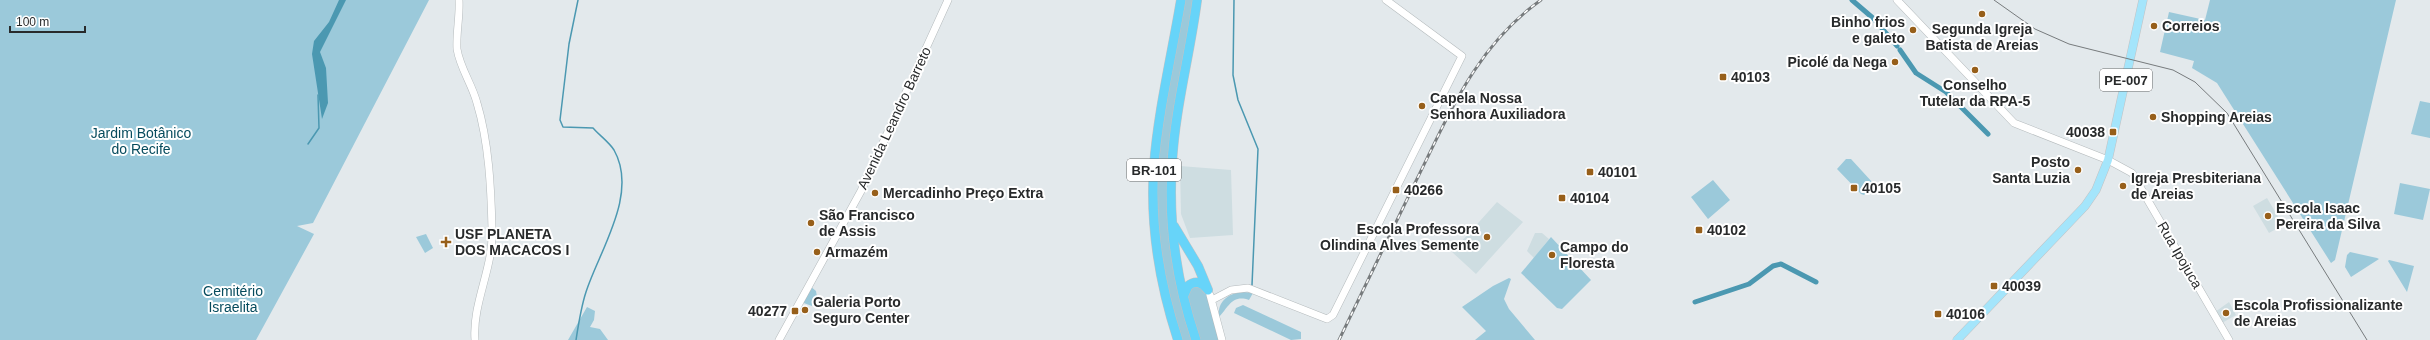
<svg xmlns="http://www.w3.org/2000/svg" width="2430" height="340" font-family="Arial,sans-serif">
<rect width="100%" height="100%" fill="#e3e9ec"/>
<path fill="#cedde1" d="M 1180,166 L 1231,170 L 1233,235 L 1190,238 L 1181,214 Z
M 2267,198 L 2283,225 L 2269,233 L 2253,206 Z
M 1497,202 L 1523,222 L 1476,274 L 1452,252 Z
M 1535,233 L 1542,233 L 1549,239 L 1534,258 L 1527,251 Z
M 2229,302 L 2236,315 L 2222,323 L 2215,312 Z"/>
<path fill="#9bc9da" d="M 0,0 L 429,0 L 313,223 L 297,226 L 314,234 L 256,340 L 0,340 Z
M 1183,0 L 1195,0 L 1170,201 L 1194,340 L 1181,340 C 1166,288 1154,230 1157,175 C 1160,117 1174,58 1183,0 Z
M 2210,0 L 2396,0 L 2335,260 L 2331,263 L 2217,83 L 2192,68 L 2194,61 L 2160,52 L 2169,12 L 2205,20 Z
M 2420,101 L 2430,103 L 2430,138 L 2411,134 Z
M 1846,159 L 1851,159 L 1873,183 L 1872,187 L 1864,195 L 1861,194 L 1837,169 Z
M 1713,180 L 1730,200 L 1708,219 L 1691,197 Z
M 2400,183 L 2430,189 L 2423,220 L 2394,214 Z
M 426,234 L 433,248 L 425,253 L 416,237 Z
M 1551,237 L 1591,280 L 1562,309 L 1557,308 L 1521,273 Z
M 2350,252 L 2377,258 L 2379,259 L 2351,277 L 2345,267 L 2347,255 Z
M 2389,260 L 2414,266 L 2407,292 L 2388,261 Z
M 1509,278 L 1511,279 L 1504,299 L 1509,309 L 1535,340 L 1475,340 L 1486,331 L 1462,307 L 1493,286 Z
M 810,286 L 816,291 L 817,297 L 812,306 L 801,302 Z
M 1193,286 L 1205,288 L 1219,340 L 1199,340 L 1187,293 Z
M 1243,292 L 1253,293 L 1249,300 C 1232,294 1228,308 1219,317 C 1217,301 1229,293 1243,292 Z
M 1243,305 L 1301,332 L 1301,339 L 1291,340 L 1234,313 L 1236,308 Z
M 587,307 L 595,311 L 594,320 L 590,327 L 600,329 L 608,340 L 568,340 Z"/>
<path fill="#4b98b1" d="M 339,0 L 346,0 L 320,52 L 326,68 L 328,103 L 322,119 L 312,54 L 314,41 L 329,22 Z"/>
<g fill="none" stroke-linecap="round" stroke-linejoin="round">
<path stroke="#4b98b1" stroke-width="1.5" d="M 1234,0 L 1233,75 L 1238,100 L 1258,149 L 1252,285
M 308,144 L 319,128 L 318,95
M 576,340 C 578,327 582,304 586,292 C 599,251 639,194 614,150 C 609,142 599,135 593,128 L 563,127 L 560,120 L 569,44 L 578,0"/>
<path stroke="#4b98b1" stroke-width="5" d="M 1852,0 L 1874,19 L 1897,46
M 1900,50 L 1916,73 L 1946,92 L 1988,134
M 1695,302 L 1749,284 L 1773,266 L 1781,264 L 1816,282"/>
<defs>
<path id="secondary" d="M 459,0 C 460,16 456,33 457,49 C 460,68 472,84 477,103 C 489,143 491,188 492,229 C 494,267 472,303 475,340
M 1897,0 L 2014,123 L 2108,160 L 2132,173 L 2229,340
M 1210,295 L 1222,340
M 1212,300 L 1231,290 L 1248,288 L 1327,319 L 1333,315 L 1462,56 L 1386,0
M 779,340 L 861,191 L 948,0"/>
<path id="primary" d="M 1957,340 L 2085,206 L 2096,190 L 2108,160 L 2143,0"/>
<path id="highway" d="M 1174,226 L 1198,266 L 1208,290
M 1184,295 L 1188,286 C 1195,280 1202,282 1207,289
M 1178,340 C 1160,285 1150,224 1154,166 C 1158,112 1172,54 1181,0
M 1196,340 C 1177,284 1168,222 1172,163 C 1175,108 1190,54 1197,0"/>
</defs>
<use href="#secondary" stroke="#b4babc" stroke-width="8"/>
<use href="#primary" stroke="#c3c3c4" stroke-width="9"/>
<use href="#highway" stroke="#c3c3c4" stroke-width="10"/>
<use href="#secondary" stroke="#fff" stroke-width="7"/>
<use href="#primary" stroke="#a4e5fb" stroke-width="8"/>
<use href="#highway" stroke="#67d4f9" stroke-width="9"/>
<path stroke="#777b7d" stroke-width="1" d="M 1994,0 L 2035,29 L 2069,44 L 2173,70 L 2195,82 L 2227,113 L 2367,340"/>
<defs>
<path id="rail" d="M 1339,340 C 1364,288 1389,237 1414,185 C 1449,115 1475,47 1541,0"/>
</defs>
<use href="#rail" stroke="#777b7d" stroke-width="3"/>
<use href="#rail" stroke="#fff" stroke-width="1.5" stroke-dasharray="4.5" stroke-linecap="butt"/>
</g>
<g fill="#975f1a" stroke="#fff" stroke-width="1.5">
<circle cx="1982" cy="14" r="4"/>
<circle cx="2154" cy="26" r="4"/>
<circle cx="1913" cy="30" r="4"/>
<circle cx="1895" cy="62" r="4"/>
<circle cx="1975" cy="70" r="4"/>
<rect x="1719" y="73" width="8" height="8" rx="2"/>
<circle cx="1422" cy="106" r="4"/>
<circle cx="2153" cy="117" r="4"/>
<rect x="2109" y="128" width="8" height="8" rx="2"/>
<circle cx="2078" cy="170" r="4"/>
<rect x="1586" y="168" width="8" height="8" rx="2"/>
<circle cx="2123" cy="186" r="4"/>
<rect x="1850" y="184" width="8" height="8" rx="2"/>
<rect x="1392" y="186" width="8" height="8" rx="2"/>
<circle cx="875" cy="193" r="4"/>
<rect x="1558" y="194" width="8" height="8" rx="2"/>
<circle cx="2268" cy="216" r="4"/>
<circle cx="811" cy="223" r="4"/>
<rect x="1695" y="226" width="8" height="8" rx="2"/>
<circle cx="1487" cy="237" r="4"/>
<path d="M444 236h4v4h4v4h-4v4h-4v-4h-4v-4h4z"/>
<circle cx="817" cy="252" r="4"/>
<circle cx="1552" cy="255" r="4"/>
<rect x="1990" y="282" width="8" height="8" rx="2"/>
<circle cx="805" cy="310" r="4"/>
<rect x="791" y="307" width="8" height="8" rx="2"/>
<circle cx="2226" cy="313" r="4"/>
<rect x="1934" y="310" width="8" height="8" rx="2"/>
</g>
<g text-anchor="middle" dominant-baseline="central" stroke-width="4" stroke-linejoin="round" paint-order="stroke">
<g fill="#fff" stroke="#686a6b" stroke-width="1">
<rect x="2100" y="69" width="52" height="22" rx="3"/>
<rect x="1127" y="159" width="54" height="22" rx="3"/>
</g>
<g font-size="13" font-weight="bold" fill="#282a2b">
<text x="2126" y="80">PE-007</text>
<text x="1154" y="170">BR-101</text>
</g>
<g font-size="14" font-weight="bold" fill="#282a2b" stroke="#fff" text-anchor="start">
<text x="1905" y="22" text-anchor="end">Binho frios<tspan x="1905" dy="16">e galeto</tspan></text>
<text x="2162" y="26">Correios</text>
<text x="1982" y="29" text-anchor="middle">Segunda Igreja<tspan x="1982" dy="16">Batista de Areias</tspan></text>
<text x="1887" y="62" text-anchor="end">Picolé da Nega</text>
<text x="1731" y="77">40103</text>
<text x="1975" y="85" text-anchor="middle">Conselho<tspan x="1975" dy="16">Tutelar da RPA-5</tspan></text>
<text x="1430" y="98">Capela Nossa<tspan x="1430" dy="16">Senhora Auxiliadora</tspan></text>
<text x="2161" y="117">Shopping Areias</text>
<text x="2105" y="132" text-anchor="end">40038</text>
<text x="2070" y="162" text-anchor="end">Posto<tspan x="2070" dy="16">Santa Luzia</tspan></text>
<text x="1598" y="172">40101</text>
<text x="2131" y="178">Igreja Presbiteriana<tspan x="2131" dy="16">de Areias</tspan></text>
<text x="1862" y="188">40105</text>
<text x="1404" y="190">40266</text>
<text x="883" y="193">Mercadinho Preço Extra</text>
<text x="1570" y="198">40104</text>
<text x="2276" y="208">Escola Isaac<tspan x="2276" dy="16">Pereira da Silva</tspan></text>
<text x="819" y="215">São Francisco<tspan x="819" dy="16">de Assis</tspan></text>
<text x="1479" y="229" text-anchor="end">Escola Professora<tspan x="1479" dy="16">Olindina Alves Semente</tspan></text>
<text x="1707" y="230">40102</text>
<text x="455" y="234">USF PLANETA<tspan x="455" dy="16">DOS MACACOS I</tspan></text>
<text x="1560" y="247">Campo do<tspan x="1560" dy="16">Floresta</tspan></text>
<text x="825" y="252">Armazém</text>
<text x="2002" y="286">40039</text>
<text x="813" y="302">Galeria Porto<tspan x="813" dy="16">Seguro Center</tspan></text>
<text x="2234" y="305">Escola Profissionalizante<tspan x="2234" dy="16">de Areias</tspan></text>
<text x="787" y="311" text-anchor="end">40277</text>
<text x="1946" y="314">40106</text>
</g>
<g font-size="14" fill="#282a2b" stroke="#fff">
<text transform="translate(894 118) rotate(-65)">Avenida Leandro Barreto</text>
<text transform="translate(2180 255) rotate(60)">Rua Ipojuca</text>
</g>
<g font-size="14" fill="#064b5d" stroke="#fff">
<text x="141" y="133">Jardim Botânico<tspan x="141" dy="16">do Recife</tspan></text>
<text x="233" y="291">Cemitério<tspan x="233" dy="16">Israelita</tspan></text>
</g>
</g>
<path d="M10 26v6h75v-6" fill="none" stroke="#282a2b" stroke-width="2"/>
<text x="16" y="26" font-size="12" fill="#282a2b" stroke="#ffffff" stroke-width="3" paint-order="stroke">100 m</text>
</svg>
